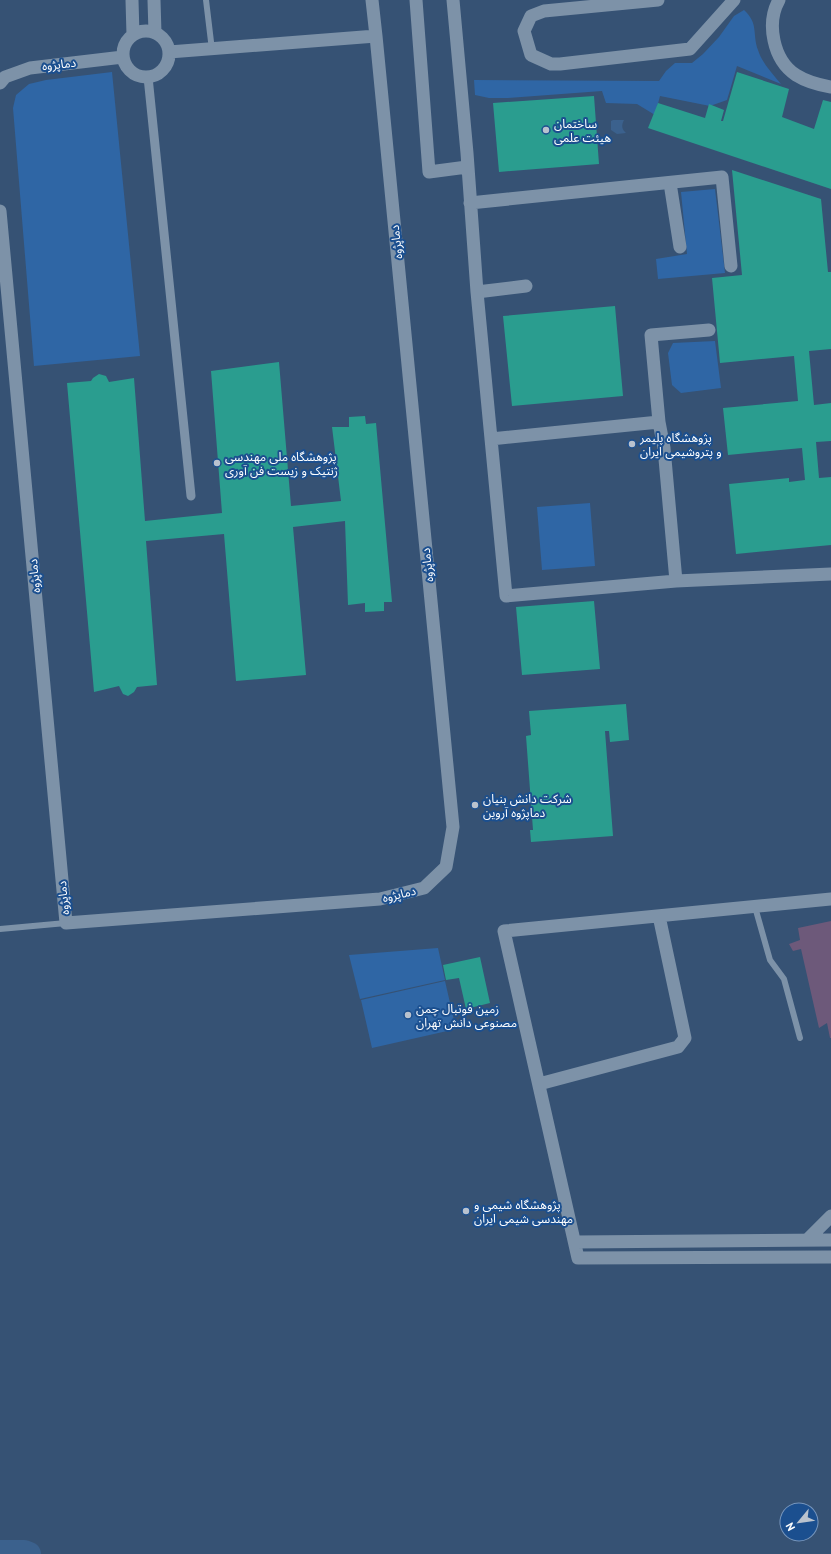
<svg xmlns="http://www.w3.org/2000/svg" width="831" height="1554" font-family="'PT Sans','Noto Sans Arabic',sans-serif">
<rect width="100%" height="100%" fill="#365274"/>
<path fill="#2f66a5" d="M 744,10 C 759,24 752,33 758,50 C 762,63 772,73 781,84 L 737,66 L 727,100 L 710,106 L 660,96 L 655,115 L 637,104 L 606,103 L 602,91 L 508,98 L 489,98 L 475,95 L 474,80 L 659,81 L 666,71 L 675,63 L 692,63 L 703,54 L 719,37 L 734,16 Z
M 112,72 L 140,356 L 34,366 L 13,108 L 16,95 L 29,84 L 46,80 Z
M 715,189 L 725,273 L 658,279 L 656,259 L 687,254 L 681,192 Z
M 715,341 L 721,388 L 681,393 L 672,385 L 668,353 L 673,343 Z
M 590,503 L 595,566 L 542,570 L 537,507 Z
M 438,948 L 445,980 L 360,999 L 349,955 Z
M 445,981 L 456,1029 L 372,1048 L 361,1000 Z"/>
<path fill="#3b618d" d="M 613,120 L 624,120 C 621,126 622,129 626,133 L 617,134 L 611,130 L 611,121 Z"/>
<path fill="#6d597a" d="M 831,921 L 831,1038 L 830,1038 L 827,1023 L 819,1028 L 801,949 L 793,951 L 789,944 L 800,940 L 798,928 Z"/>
<path fill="#2a9d8f" d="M 737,72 L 789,89 L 782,117 L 814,129 L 823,100 L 831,102 L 831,189 L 648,128 L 658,103 L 705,118 L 709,104 L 724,110 L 721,121 L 723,121 Z
M 594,96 L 599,164 L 499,172 L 493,103 Z
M 732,170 L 821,199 L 828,272 L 831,272 L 831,349 L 809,351 L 814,405 L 831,403 L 831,441 L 816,442 L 819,478 L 831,477 L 831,545 L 736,554 L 729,484 L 789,478 L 789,482 L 805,480 L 802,448 L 728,455 L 723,408 L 798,401 L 794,356 L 720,363 L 712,278 L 742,275 Z
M 615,306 L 623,396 L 512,406 L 503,316 Z
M 279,362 L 291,506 L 341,501 L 332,427 L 349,427 L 349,417 L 365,416 L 366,424 L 376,423 L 392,602 L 384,602 L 384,611 L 365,612 L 365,603 L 348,605 L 345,521 L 293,527 L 306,675 L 236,681 L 224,534 L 146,541 L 157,685 L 137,687 L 134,692 L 128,696 L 123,694 L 119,686 L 94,692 L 67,383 L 91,381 L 93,378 L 99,374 L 106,376 L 109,382 L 134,378 L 145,521 L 222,513 L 211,371 Z
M 594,601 L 600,669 L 522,675 L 516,607 Z
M 626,704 L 629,740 L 610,742 L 609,731 L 605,731 L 613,836 L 531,842 L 530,830 L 533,830 L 526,736 L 531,735 L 529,711 Z
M 480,957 L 490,1003 L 466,1009 L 459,978 L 446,980 L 443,965 Z"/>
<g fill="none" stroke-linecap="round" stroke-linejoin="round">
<path stroke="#3b618d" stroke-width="24" d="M 0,1552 L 24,1552 L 29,1554"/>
<path stroke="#7d92a8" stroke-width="6" d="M 206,0 L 212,50
M 755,907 L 770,960 L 784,979 L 800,1038
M 0,929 L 66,923"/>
<path stroke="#7d92a8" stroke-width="9" d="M 148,77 L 191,496"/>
<path stroke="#7d92a8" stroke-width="13" d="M 132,0 L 133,35
M 154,0 L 155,33
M 372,0 L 376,36
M 416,0 L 429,172 L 467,167
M 453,0 L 467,153 L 477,292 L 506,596 L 676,581 L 831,574
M 658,0 L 544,11 L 531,16 L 524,31 L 531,55 L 551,64 L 560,64 L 690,49 L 734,0
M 779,0 C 766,23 773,60 796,75 C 807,82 819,85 831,87
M123 54a23 23 0 1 1 46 0a23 23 0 1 1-46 0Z
M 0,83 L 5,77 L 30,68 L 123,57
M 670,183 L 680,247
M 470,203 L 722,177 L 731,266
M 0,211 L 66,923 L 380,899 L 424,888 L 446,867 L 453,827 L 376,36 L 169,52
M 477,292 L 526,286
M 659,422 L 664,448 L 676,581
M 491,439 L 659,422 L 651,335 L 709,330
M 831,899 L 504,931 L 578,1258 L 831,1257
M 539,1084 L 678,1047 L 685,1038 L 659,916
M 807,1240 L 831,1216
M 575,1242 L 831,1240"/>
</g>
<g fill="#b9c2ce" stroke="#1b4f8f" stroke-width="1.5">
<circle cx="546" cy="130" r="4"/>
<circle cx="632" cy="444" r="4"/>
<circle cx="217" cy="463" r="4"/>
<circle cx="475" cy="805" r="4"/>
<circle cx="408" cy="1015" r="4"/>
<circle cx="466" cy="1211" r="4"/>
</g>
<g text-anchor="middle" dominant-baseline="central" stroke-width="4" stroke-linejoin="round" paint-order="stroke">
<g font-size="12" fill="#fff" stroke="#1b4f8f">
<text transform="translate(59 64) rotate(-6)">دماپژوه</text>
<text transform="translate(396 242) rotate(-96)">دماپژوه</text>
<text transform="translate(427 565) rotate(-96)">دماپژوه</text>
<text transform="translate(34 576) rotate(-95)">دماپژوه</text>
<text transform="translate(399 894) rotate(-13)">دماپژوه</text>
<text transform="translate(63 898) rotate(-95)">دماپژوه</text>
</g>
<g font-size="12" fill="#fff" stroke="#1b4f8f" text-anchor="start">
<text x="554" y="123">ساختمان<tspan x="554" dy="14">هیئت علمی</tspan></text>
<text x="640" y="437">پژوهشگاه پلیمر<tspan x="640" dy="14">و پتروشیمی ایران</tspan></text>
<text x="225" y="456">پژوهشگاه ملی مهندسی<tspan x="225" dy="14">ژنتیک و زیست فن آوری</tspan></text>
<text x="483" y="798">شرکت دانش بنیان<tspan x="483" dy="14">دماپژوه آروین</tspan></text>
<text x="416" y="1008">زمین فوتبال چمن<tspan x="416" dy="14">مصنوعی دانش تهران</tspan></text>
<text x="474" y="1204">پژوهشگاه شیمی و<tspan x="474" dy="14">مهندسی شیمی ایران</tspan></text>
</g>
</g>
<g transform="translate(799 1522) rotate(241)"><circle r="19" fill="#1b4f8f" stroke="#7695bc"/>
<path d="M0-3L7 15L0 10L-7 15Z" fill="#b9c2ce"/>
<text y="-6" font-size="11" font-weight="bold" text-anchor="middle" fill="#ffffff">N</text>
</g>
</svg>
